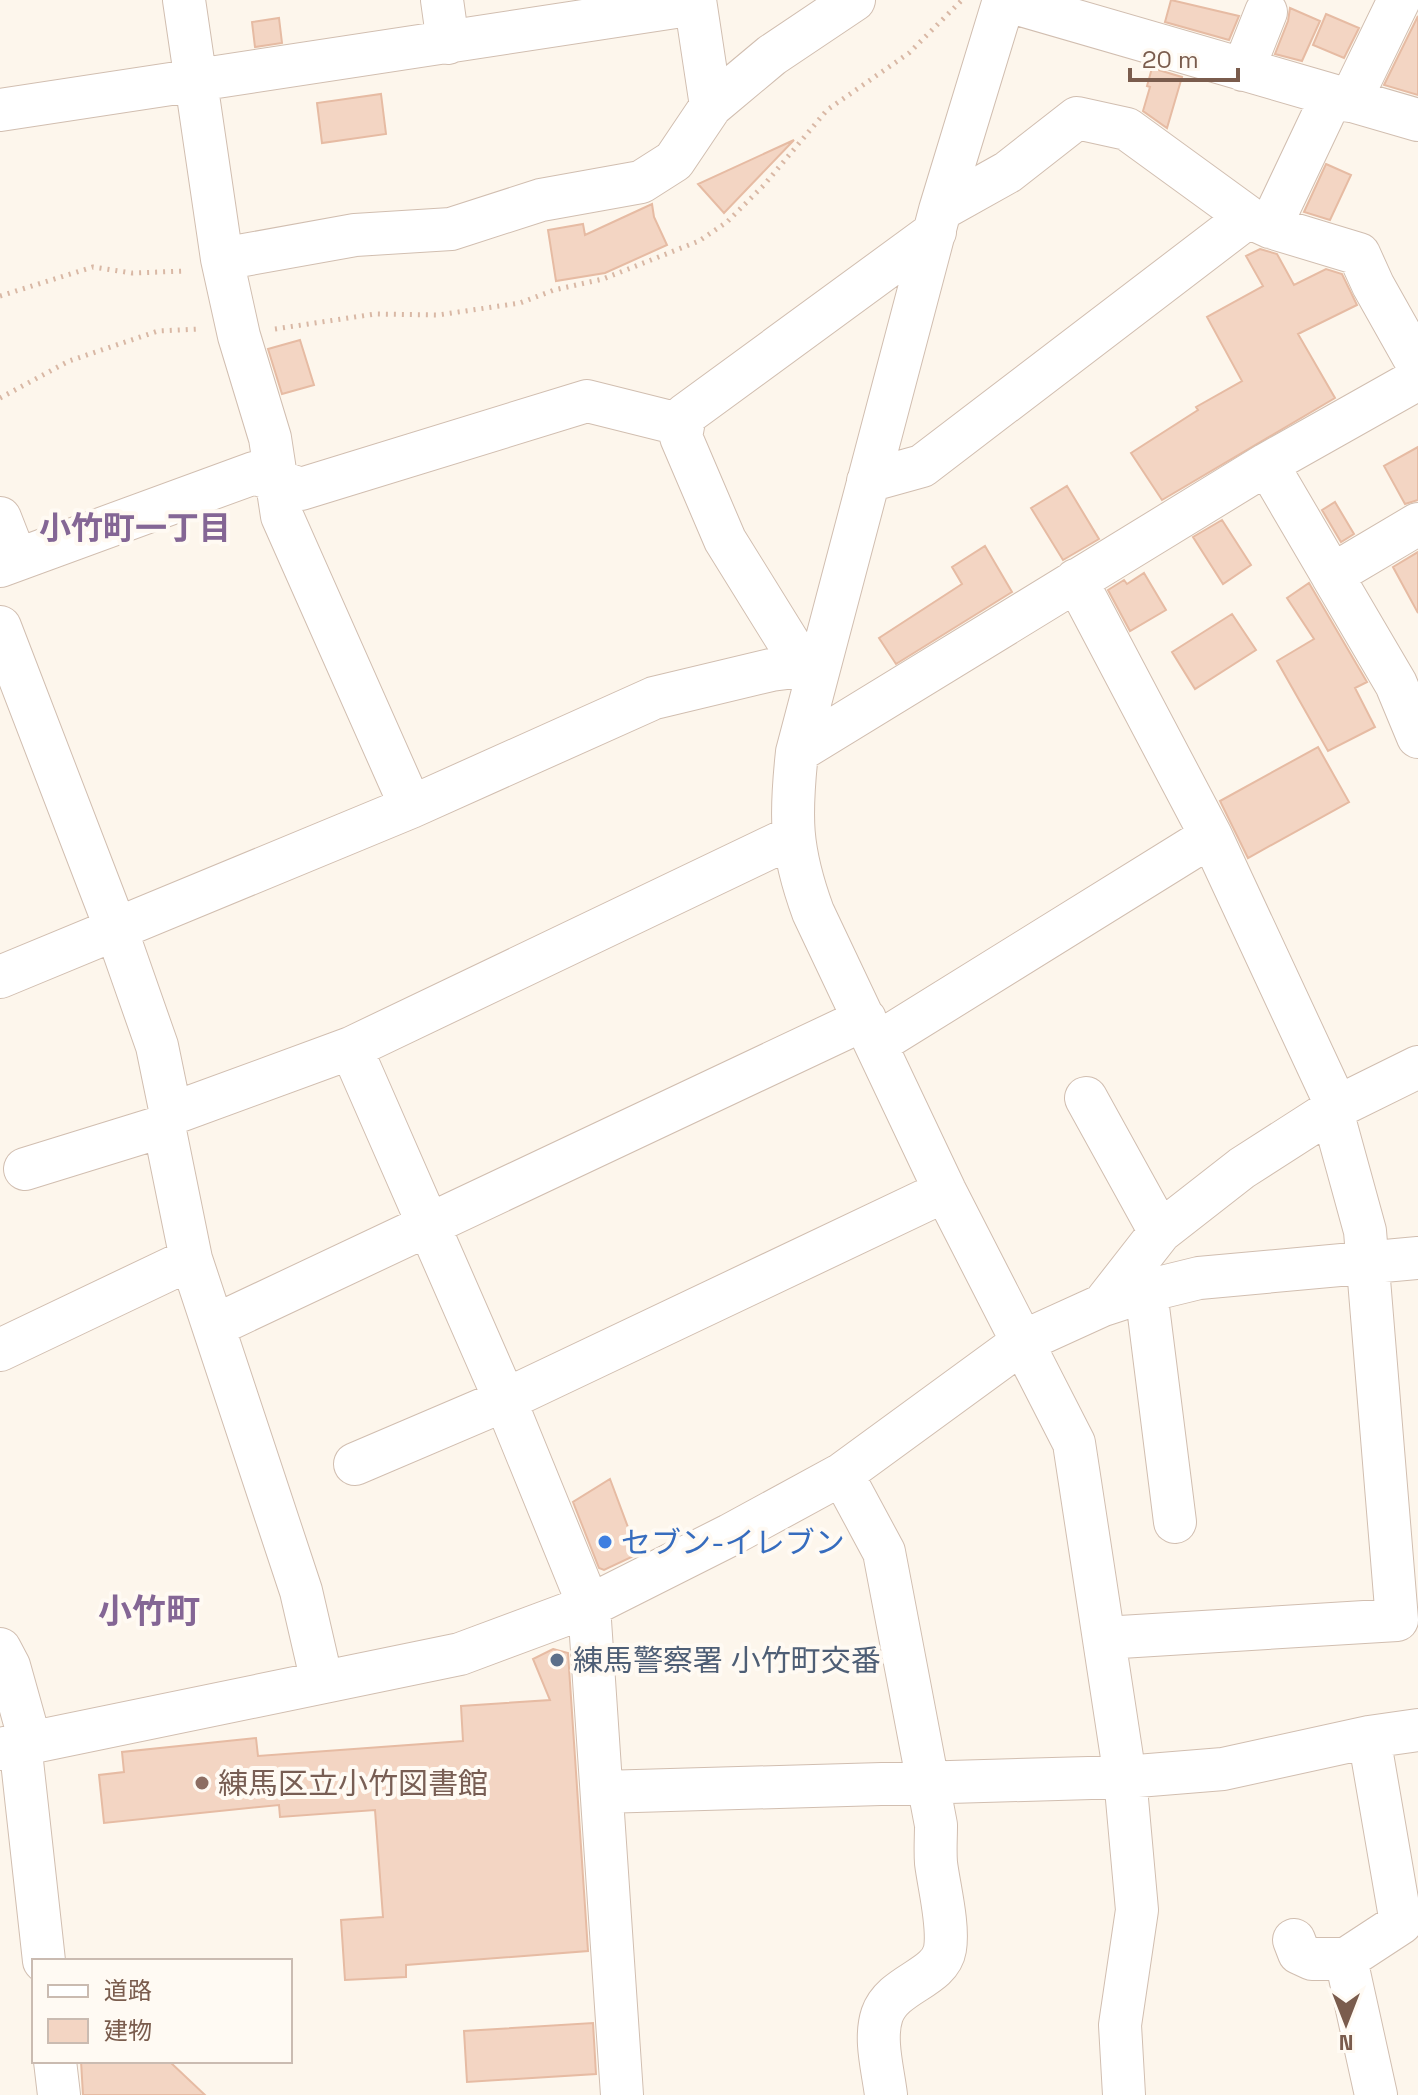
<svg xmlns="http://www.w3.org/2000/svg" width="1418" height="2095" font-family="'Space Grotesk','Noto Sans JP',sans-serif">
<rect width="100%" height="100%" fill="#fdf6ec"/>
<path fill="#f3d5c3" stroke="#e6bba3" stroke-width="2" d="M 1171,0 L 1239,16 L 1229,40 L 1165,22 Z
M 1290,8 L 1320,21 L 1302,61 L 1275,54 L 1288,21 Z
M 1326,14 L 1359,28 L 1344,58 L 1313,45 Z
M 1418,16 L 1418,95 L 1384,85 Z
M 279,18 L 282,43 L 255,47 L 252,22 Z
M 1152,68 L 1182,77 L 1167,128 L 1143,111 L 1150,87 L 1147,86 Z
M 381,94 L 386,134 L 322,143 L 317,103 Z
M 794,140 L 724,213 L 698,184 Z
M 1326,164 L 1351,175 L 1330,220 L 1304,212 Z
M 652,204 L 654,217 L 667,245 L 605,273 L 556,281 L 548,230 L 583,224 L 585,235 Z
M 1260,249 L 1277,254 L 1294,285 L 1326,269 L 1342,274 L 1357,305 L 1298,334 L 1335,398 L 1162,500 L 1131,453 L 1198,410 L 1196,407 L 1242,381 L 1207,317 L 1263,286 L 1246,256 Z
M 300,340 L 314,385 L 282,394 L 268,349 Z
M 1418,447 L 1418,500 L 1405,504 L 1384,466 Z
M 1067,486 L 1099,539 L 1063,560 L 1031,508 Z
M 1335,502 L 1354,534 L 1341,542 L 1322,510 Z
M 1222,520 L 1251,565 L 1223,584 L 1193,537 Z
M 985,546 L 1012,592 L 896,664 L 879,638 L 962,584 L 952,567 Z
M 1418,552 L 1418,613 L 1393,567 Z
M 1144,573 L 1166,610 L 1130,631 L 1108,590 L 1124,580 L 1127,584 Z
M 1309,583 L 1367,682 L 1355,688 L 1375,727 L 1328,751 L 1277,661 L 1314,639 L 1287,598 Z
M 1232,614 L 1256,650 L 1195,689 L 1172,652 Z
M 1318,747 L 1349,802 L 1248,858 L 1220,801 Z
M 610,1479 L 638,1554 L 604,1570 L 599,1568 L 573,1502 Z
M 553,1649 L 568,1653 L 588,1951 L 406,1965 L 406,1977 L 345,1980 L 341,1920 L 383,1917 L 375,1810 L 280,1817 L 279,1805 L 104,1823 L 99,1775 L 124,1772 L 122,1752 L 256,1738 L 258,1756 L 463,1741 L 461,1706 L 550,1700 L 533,1659 Z
M 593,2023 L 596,2074 L 467,2082 L 464,2031 Z
M 81,2061 L 169,2061 L 205,2095 L 83,2095 Z"/>
<g fill="none" stroke-linecap="round" stroke-linejoin="round">
<defs>
<path id="minor" d="M 184,0 L 222,259 L 239,336 L 270,438 L 282,516 L 411,807
M 442,0 L 448,43
M 695,0 L 711,106
M 1243,70 L 1266,12
M 1350,101 L 1399,0
M 0,110 L 695,4
M 940,210 L 1008,172 L 1077,118 L 1127,129 L 1248,217 L 1270,227 L 1359,254 L 1373,285 L 1418,365
M 1270,227 L 1332,96
M 222,259 L 355,235 L 451,229 L 541,200 L 641,182 L 674,161 L 711,106 L 772,55 L 854,0
M 1267,464 L 1332,575
M 868,481 L 922,466 L 1248,217
M 0,518 L 16,559
M 1418,524 L 1332,575 L 1396,684 L 1418,737
M 0,566 L 254,473 L 301,489 L 587,401 L 683,425
M 1076,580 L 1211,836 L 1337,1107
M 0,627 L 116,929 L 157,1046 L 171,1114 L 164,1126 L 191,1259 L 301,1591 L 322,1682
M 818,664 L 792,648 L 725,540 L 681,437 L 685,415 L 935,232
M 797,752 L 1267,464 L 1418,379
M 0,977 L 411,807 L 654,698 L 771,670 L 818,664
M 876,1044 L 1211,836
M 351,1048 L 792,837
M 1086,1098 L 1160,1232
M 171,1114 L 351,1048 L 505,1400 L 589,1606 L 622,2095
M 25,1169 L 164,1126
M 1146,1291 L 1175,1522
M 1103,1305 L 1160,1232 L 1242,1168 L 1337,1107 L 1418,1067
M 214,1326 L 865,1019
M 0,1350 L 191,1259
M 355,1464 L 505,1400 L 945,1191
M 842,1474 L 884,1552 L 936,1825 C 936,1838 935,1850 936,1863 C 939,1887 949,1925 945,1949 C 940,1979 893,1983 882,2015 C 874,2039 883,2070 886,2095
M 1104,1638 L 1397,1620 L 1365,1231 L 1332,1111
M 0,1649 L 9,1666 L 30,1741
M 1369,1737 L 1401,1923 L 1346,1959 L 1376,2095
M 20,1743 L 44,1961
M 0,1749 L 460,1654 L 589,1606 L 730,1535 L 842,1474 L 1024,1341 L 1103,1305 L 1146,1291 L 1199,1278 L 1418,1258
M 602,1792 L 1125,1777 L 1223,1769 L 1369,1737 L 1418,1730
M 1294,1940 L 1299,1953 L 1312,1959 L 1346,1959
M 55,2061 L 59,2095
M 1124,2095 L 1120,2025 L 1137,1910 L 1125,1777 L 1074,1443 L 945,1191 L 813,912 C 790,849 790,817 797,752 L 940,210 L 1004,0 L 1418,120"/>
</defs>
<use href="#minor" stroke="#d1beb0" stroke-width="44"/>
<path stroke="#d9b8a5" stroke-width="5" stroke-dasharray="2 6" stroke-linecap="butt" d="M 0,296 L 93,267 L 132,273 L 187,271
M 275,329 L 375,314 L 438,315 L 520,303 L 554,290 L 603,279 L 699,241 L 727,222 L 764,185 L 827,110 L 909,53 L 961,1
M 0,398 L 69,361 L 158,331 L 200,329"/>
<use href="#minor" stroke="#fff" stroke-width="42"/>
</g>
<circle fill="#3f7fe0" stroke="#fffaf3" stroke-width="3" cx="605" cy="1542" r="8"/>
<circle fill="#5c6f8a" stroke="#fffaf3" stroke-width="3" cx="557" cy="1660" r="8"/>
<circle fill="#8d6e63" stroke="#fffaf3" stroke-width="3" cx="202" cy="1783" r="8"/>
<g text-anchor="middle" dominant-baseline="central" stroke-width="8" stroke-linejoin="round" paint-order="stroke">
<g font-size="30" fill="#366cbe" stroke="#fffaf3" text-anchor="start">
<text x="621" y="1542">セブン-イレブン</text>
</g>
<g font-size="30" fill="#4e5e75" stroke="#fffaf3" text-anchor="start">
<text x="573" y="1660">練馬警察署 小竹町交番</text>
</g>
<g font-size="30" fill="#785e54" stroke="#fffaf3" text-anchor="start">
<text x="218" y="1783">練馬区立小竹図書館</text>
</g>
<g font-size="32" font-weight="bold" fill="#846695" stroke="#fffaf3">
<text x="135" y="528">小竹町一丁目</text>
</g>
<g font-size="34" font-weight="bold" fill="#846695" stroke="#fffaf3">
<text x="149" y="1611">小竹町</text>
</g>
</g>
<rect x="32" y="1959" width="260" height="104" fill="#fffaf3" stroke="#cabbb1" stroke-width="2"/>
<rect x="48" y="1985" width="40" height="12" fill="#ffffff" stroke="#cabbb1" stroke-width="2"/>
<text x="104" y="1999" font-size="24" fill="#7a5c4d">道路</text>
<rect x="48" y="2019" width="40" height="24" fill="#f3d5c3" stroke="#cabbb1" stroke-width="2"/>
<text x="104" y="2039" font-size="24" fill="#7a5c4d">建物</text>
<g transform="translate(1346 2023) rotate(180)" stroke="#fffaf3" stroke-width="6" paint-order="stroke">
<path d="M0-6L14 30L0 20L-14 30Z" fill="#7a5c4d"/>
<text y="-12" font-size="22" font-weight="bold" text-anchor="middle" fill="#7a5c4d">N</text>
</g>
<path d="M1130 68v12h108v-12" fill="none" stroke="#7a5c4d" stroke-width="4"/>
<text x="1142" y="68" font-size="24" fill="#7a5c4d" stroke="#fffaf3" stroke-width="6" paint-order="stroke">20 m</text>
</svg>
